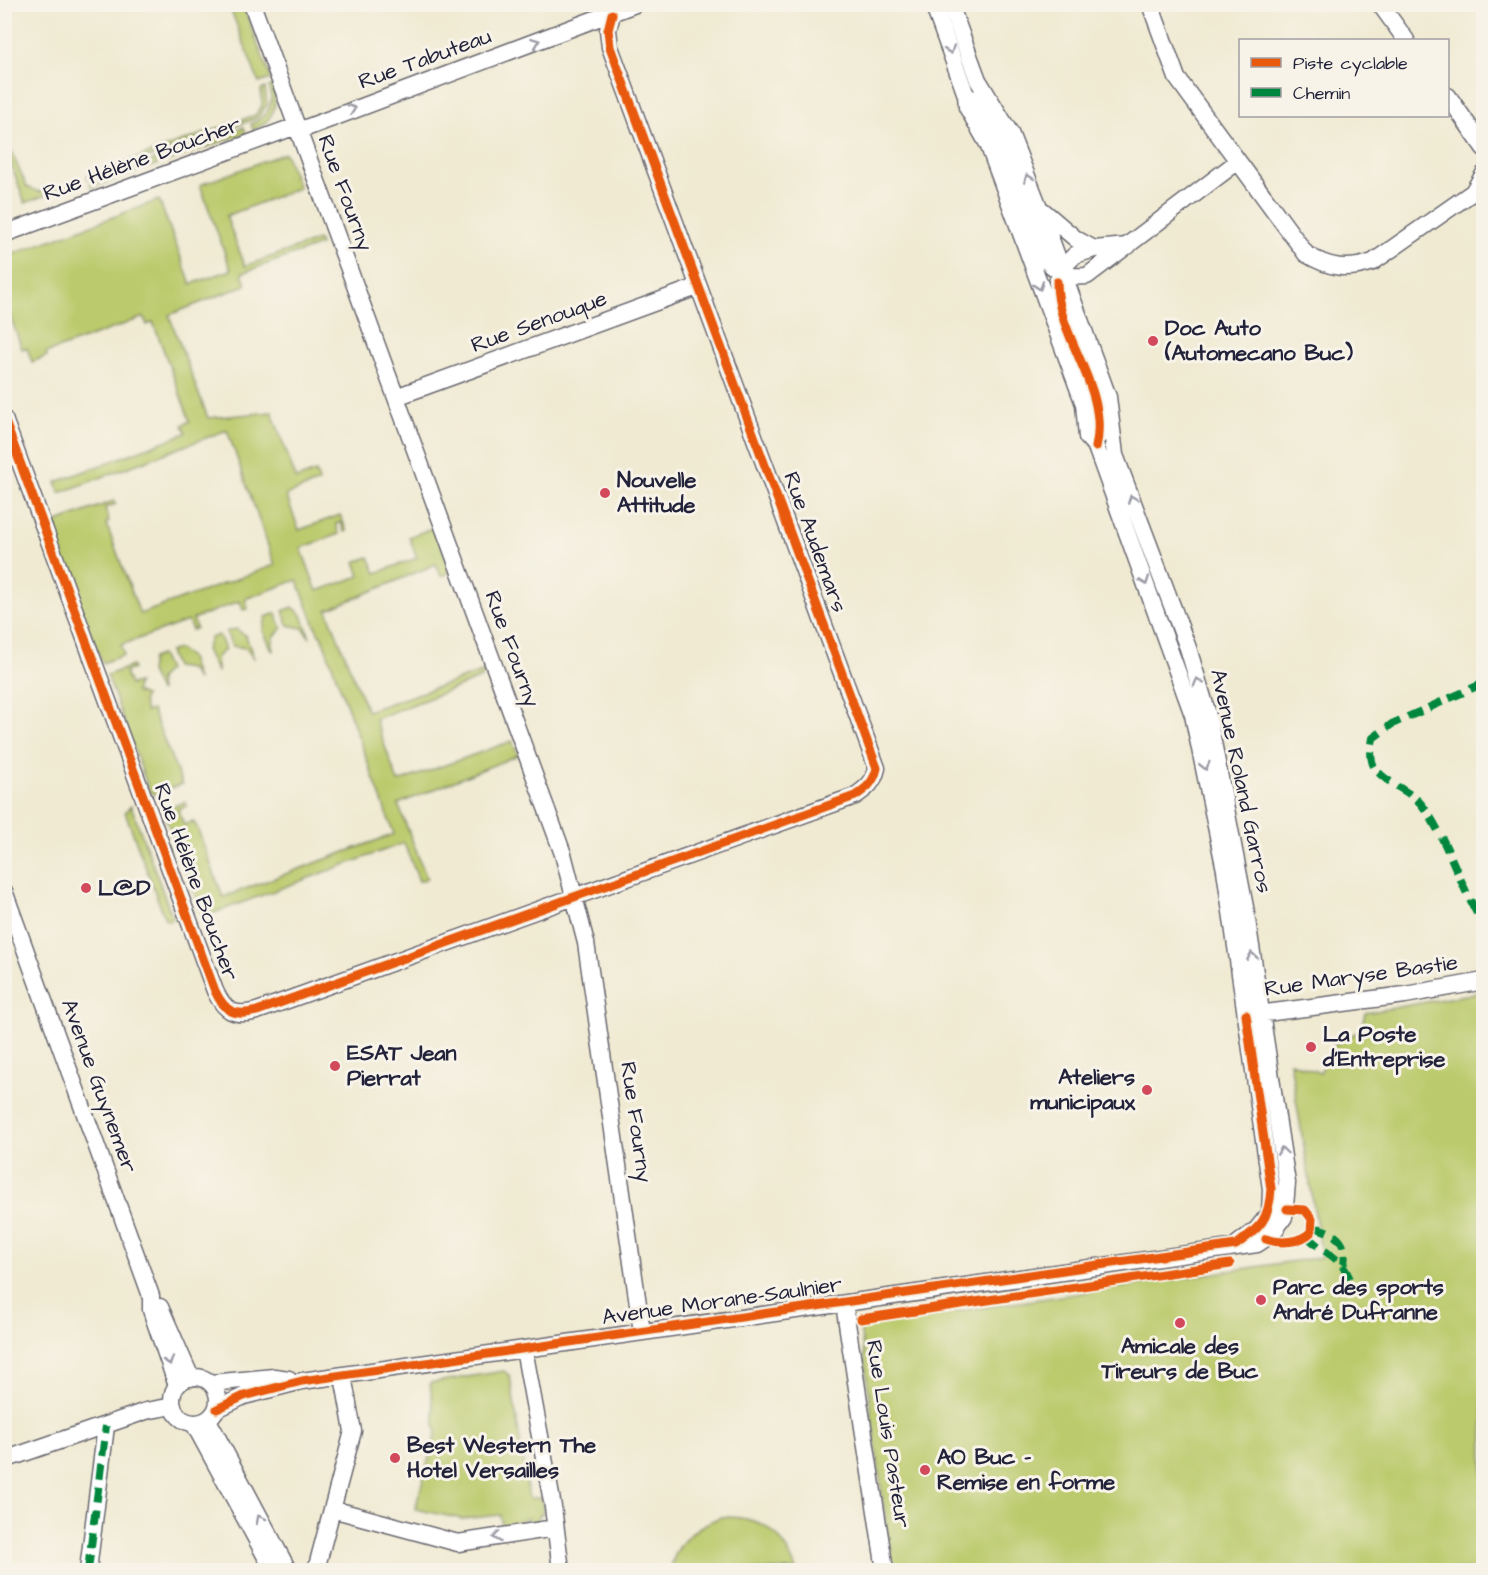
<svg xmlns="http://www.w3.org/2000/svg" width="1488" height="1575" font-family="'Architects Daughter',sans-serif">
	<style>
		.green { fill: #bbca6c; stroke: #6e7654; stroke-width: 1.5 }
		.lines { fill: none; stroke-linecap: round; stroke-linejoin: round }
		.street-casing { stroke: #6a6870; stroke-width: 19 }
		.street { stroke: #fff; stroke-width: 16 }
		.quiet { stroke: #00873e; stroke-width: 8; stroke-dasharray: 15 8; stroke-linecap: butt }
		.cycleway-casing { stroke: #f7f3e8; stroke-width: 13 }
		.cycleway { stroke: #e8590c; stroke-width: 9 }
		.oneway { stroke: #9c9ca7 }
		.poi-dot { fill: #d1495b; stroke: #f7f3e8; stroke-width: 2 }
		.labels { text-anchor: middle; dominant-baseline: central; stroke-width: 6; stroke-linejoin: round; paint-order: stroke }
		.street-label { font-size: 22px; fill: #22223b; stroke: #f7f3e8 }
		.poi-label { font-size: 22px; font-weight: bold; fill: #22223b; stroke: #f7f3e8; text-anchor: start }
	</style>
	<rect width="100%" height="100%" fill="#f7f3e8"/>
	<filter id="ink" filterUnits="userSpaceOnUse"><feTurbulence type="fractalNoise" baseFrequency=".0167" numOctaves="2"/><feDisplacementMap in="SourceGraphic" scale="12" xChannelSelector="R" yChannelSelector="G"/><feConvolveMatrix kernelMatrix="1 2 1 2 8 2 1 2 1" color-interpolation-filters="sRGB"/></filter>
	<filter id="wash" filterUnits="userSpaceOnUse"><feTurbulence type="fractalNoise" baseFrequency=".008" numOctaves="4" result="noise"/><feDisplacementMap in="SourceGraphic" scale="24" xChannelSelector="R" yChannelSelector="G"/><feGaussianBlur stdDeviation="1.35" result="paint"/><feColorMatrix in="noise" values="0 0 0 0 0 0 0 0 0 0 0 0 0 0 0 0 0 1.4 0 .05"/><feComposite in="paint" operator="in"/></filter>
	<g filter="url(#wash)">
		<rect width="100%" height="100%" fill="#f0ead2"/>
		<!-- green -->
		<path class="green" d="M229,5H243L271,79L259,83Z
			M273,85C279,105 273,122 253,130L251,124C268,117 274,104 269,87Z
			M265,88L267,105L257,118L88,180L87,176L255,115L262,106L261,90Z
			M244,127L246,133L91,188L90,184Z
			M4,135L27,187L40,192L72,182L74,185L25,203L5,147Z
			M285,153L299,188L226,216L245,266L318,240L320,245L242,273L246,285L169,315L208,418L272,412L296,479L316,472L319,482L286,495L299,530L340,515L347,531L344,532L341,522L336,524L339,534L301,548L317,591L360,576L355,562L369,557L376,573L417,558L409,537L435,527L452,572L441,576L436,564L327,610L367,711L485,671L486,674L479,679L375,719L398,782L512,741L518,755L398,804L427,879L419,881L404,843L203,917L163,810L185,802L187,806L178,810L184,825L193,821L197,827L223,897L394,834L321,635H319L297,580L245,599L248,609L243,610L240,601L193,619L196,628L192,630L188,621L121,645L124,655L102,663L49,525L114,501L116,504L105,508L109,521L106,523L140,614L275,565L227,430L60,493L56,482L186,433L183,425L190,421L153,322L147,325L144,317L46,353L47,356L32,362L27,348L22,349L5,302V257L159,200L191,284L231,270L200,185Z
			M293,607L302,615L310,638L303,628L288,625L283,611Z
			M276,613L282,628L273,638V652L263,631L266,617Z
			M236,629L246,636L254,659L246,648L232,646L226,632Z
			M219,635L225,649L216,658L217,672L206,650L210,638Z
			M178,649L190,657L197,680L190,669L175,667L169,652Z
			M161,655L168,670L159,679L160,693L150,672L152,658Z
			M132,666L133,669L125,672L130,685L138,683L135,692L145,696L143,701L146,712L152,710L182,784L155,794L150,793L107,675Z
			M131,806L173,919L169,921L165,919L125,812Z
			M1483,992V1570H892L860,1326L1322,1257L1290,1062L1320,1073L1333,1046L1361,1030L1365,1013Z
			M504,1371L510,1376L529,1498H541L543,1512L533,1523L527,1518L502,1528L500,1515L462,1519L415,1509L436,1433L430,1383Z
			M721,1517C763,1516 782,1531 796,1570H670C677,1541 694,1527 721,1517Z"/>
	</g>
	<g filter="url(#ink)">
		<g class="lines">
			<!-- street casing -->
			<g class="street-casing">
				<path id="street" d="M252,4L563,854L586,943L642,1332
					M933,4L966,95L967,107L988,144L1084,404L1087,437L1096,447L1193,715L1225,870L1271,1189L1270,1213
					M1150,4L1177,78L1306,254C1329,268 1347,271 1373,262L1473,192L1484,174
					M1380,4L1406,40
					M1448,96L1484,148
					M972,98L999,137L1042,255C1055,272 1066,278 1087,276L1237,162
					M298,131L635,4
					M1042,210L1076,239L1094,249
					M4,234L296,126
					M396,397L697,287
					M4,419L215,991C225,1012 235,1017 257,1011L855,796C867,788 874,782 877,768L610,47L608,30L612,14
					M1098,437L1095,399L1061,309L1057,282L1065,265L1075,255L1094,249L1128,246
					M4,891L151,1296V1310L177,1386
					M1250,1015L1405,995L1484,981
					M1236,1245L1257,1229L1270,1213L1281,1210
					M844,1304L885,1570
					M160,1307L191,1378
					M524,1349L553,1507L561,1570
					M172 1400a23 23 0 1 1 46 0a23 23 0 1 1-46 0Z
					M211,1383L274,1377L289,1379
					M217,1409L244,1396L302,1381L1257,1244L1272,1234L1284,1217L1287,1183L1245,907L1207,711L1188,648L1115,455L1108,397L1042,215L1010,133L978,80L950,4
					M208,1420L288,1570
					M194,1424L273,1570
					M4,1460L146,1411L173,1406
					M332,1509L458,1543L555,1528
					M88,1570L106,1426
					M318,1570L317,1566L353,1431L343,1376"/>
			</g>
			<!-- street -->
			<use href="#street" class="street"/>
			<!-- quiet -->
			<path class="quiet" d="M1484,683L1392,724L1373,738C1372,744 1370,754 1372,761C1376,780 1409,789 1422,805C1448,839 1460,888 1484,925
				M1313,1227C1334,1232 1348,1240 1344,1264
				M1307,1236C1324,1254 1340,1255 1350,1279
				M88,1570L106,1426"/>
			<!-- cycleway casing -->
			<g class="cycleway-casing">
				<path id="cycleway" d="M1057,282C1057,339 1110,388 1096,447
					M4,419L215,991C225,1012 235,1017 257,1011L855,796C867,788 874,782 877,768L610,47L608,30L612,14
					M1266,1239C1280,1244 1300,1243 1311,1232L1312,1219L1305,1210L1287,1209
					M861,1319L1230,1264
					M217,1409L244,1396L302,1381L1236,1245C1260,1227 1269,1221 1271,1189L1246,1015"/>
			</g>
			<!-- cycleway -->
			<use href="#cycleway" class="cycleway"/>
		</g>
		<!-- one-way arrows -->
		<defs><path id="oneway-chevron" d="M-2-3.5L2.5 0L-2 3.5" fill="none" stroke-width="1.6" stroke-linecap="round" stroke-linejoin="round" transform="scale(1.5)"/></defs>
		<g class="oneway">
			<use href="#oneway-chevron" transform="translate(536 42) rotate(-20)"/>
			<use href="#oneway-chevron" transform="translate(950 50) rotate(70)"/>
			<use href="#oneway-chevron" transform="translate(352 109) rotate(-20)"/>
			<use href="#oneway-chevron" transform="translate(1028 178) rotate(-111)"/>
			<use href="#oneway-chevron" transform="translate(1039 286) rotate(71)"/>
			<use href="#oneway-chevron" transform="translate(1132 499) rotate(-111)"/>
			<use href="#oneway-chevron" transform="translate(1145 581) rotate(70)"/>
			<use href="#oneway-chevron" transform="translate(1198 682) rotate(-106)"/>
			<use href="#oneway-chevron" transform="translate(1205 766) rotate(77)"/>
			<use href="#oneway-chevron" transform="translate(1252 956) rotate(-99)"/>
			<use href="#oneway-chevron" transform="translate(1282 1151) rotate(-98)"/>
			<use href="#oneway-chevron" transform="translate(169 1361) rotate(71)"/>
			<use href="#oneway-chevron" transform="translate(260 1519) rotate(-118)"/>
			<use href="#oneway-chevron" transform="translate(497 1537) rotate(172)"/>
		</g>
	</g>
	<!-- markers -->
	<g class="poi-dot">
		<circle cx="1153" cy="341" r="6"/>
		<circle cx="605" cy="493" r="6"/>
		<circle cx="86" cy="888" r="6"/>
		<circle cx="1311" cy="1047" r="6"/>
		<circle cx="335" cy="1066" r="6"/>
		<circle cx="1147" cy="1090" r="6"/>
		<circle cx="1261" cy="1300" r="6"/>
		<circle cx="1180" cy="1323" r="6"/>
		<circle cx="395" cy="1458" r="6"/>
		<circle cx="925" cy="1470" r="6"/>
	</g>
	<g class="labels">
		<!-- street labels -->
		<g class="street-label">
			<text transform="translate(425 59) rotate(-20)">Rue Tabuteau</text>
			<text transform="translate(142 159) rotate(-20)">Rue Hélène Boucher</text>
			<text transform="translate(345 193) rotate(70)">Rue Fourny</text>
			<text transform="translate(539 322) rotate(-20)">Rue Senouque</text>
			<text transform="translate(815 542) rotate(70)">Rue Audemars</text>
			<text transform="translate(512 649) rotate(70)">Rue Fourny</text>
			<text transform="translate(1241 781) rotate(78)">Avenue Roland Garros</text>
			<text transform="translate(196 882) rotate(70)">Rue Hélène Boucher</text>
			<text transform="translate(1361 976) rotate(-8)">Rue Maryse Bastie</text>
			<text transform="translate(99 1086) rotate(70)">Avenue Guynemer</text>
			<text transform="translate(636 1122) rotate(82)">Rue Fourny</text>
			<text transform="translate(722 1301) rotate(-8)">Avenue Morane-Saulnier</text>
			<text transform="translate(888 1434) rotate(81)">Rue Louis Pasteur</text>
		</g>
		<!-- poi labels -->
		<g class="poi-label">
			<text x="1165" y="328">Doc Auto<tspan x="1165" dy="25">(Automecano Buc)</tspan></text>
			<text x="617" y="480">Nouvelle<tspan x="617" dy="25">Attitude</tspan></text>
			<text x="98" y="888">L@D</text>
			<text x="1323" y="1034">La Poste<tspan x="1323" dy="25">d'Entreprise</tspan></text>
			<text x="347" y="1053">ESAT Jean<tspan x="347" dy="25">Pierrat</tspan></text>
			<text x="1135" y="1077" text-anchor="end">Ateliers<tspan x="1135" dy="25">municipaux</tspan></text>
			<text x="1273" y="1287">Parc des sports<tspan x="1273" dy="25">André Dufranne</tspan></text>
			<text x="1180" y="1346" text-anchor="middle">Amicale des<tspan x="1180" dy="25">Tireurs de Buc</tspan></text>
			<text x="407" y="1445">Best Western The<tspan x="407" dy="25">Hotel Versailles</tspan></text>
			<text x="937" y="1457">AO Buc -<tspan x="937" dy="25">Remise en forme</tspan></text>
		</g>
	</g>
	<!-- margin -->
	<rect width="1488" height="1575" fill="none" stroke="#f7f3e8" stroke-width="24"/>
	<!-- legend -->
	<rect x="1239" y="39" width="210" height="78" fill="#f7f3e8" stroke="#a29fa3" stroke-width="1.5"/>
	<rect x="1251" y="58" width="30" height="9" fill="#e8590c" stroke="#a29fa3" stroke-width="1.5"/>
	<text x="1293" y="69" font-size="18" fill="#22223b">Piste cyclable</text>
	<rect x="1251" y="88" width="30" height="9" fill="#00873e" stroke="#a29fa3" stroke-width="1.5"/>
	<text x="1293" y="99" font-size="18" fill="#22223b">Chemin</text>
</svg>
